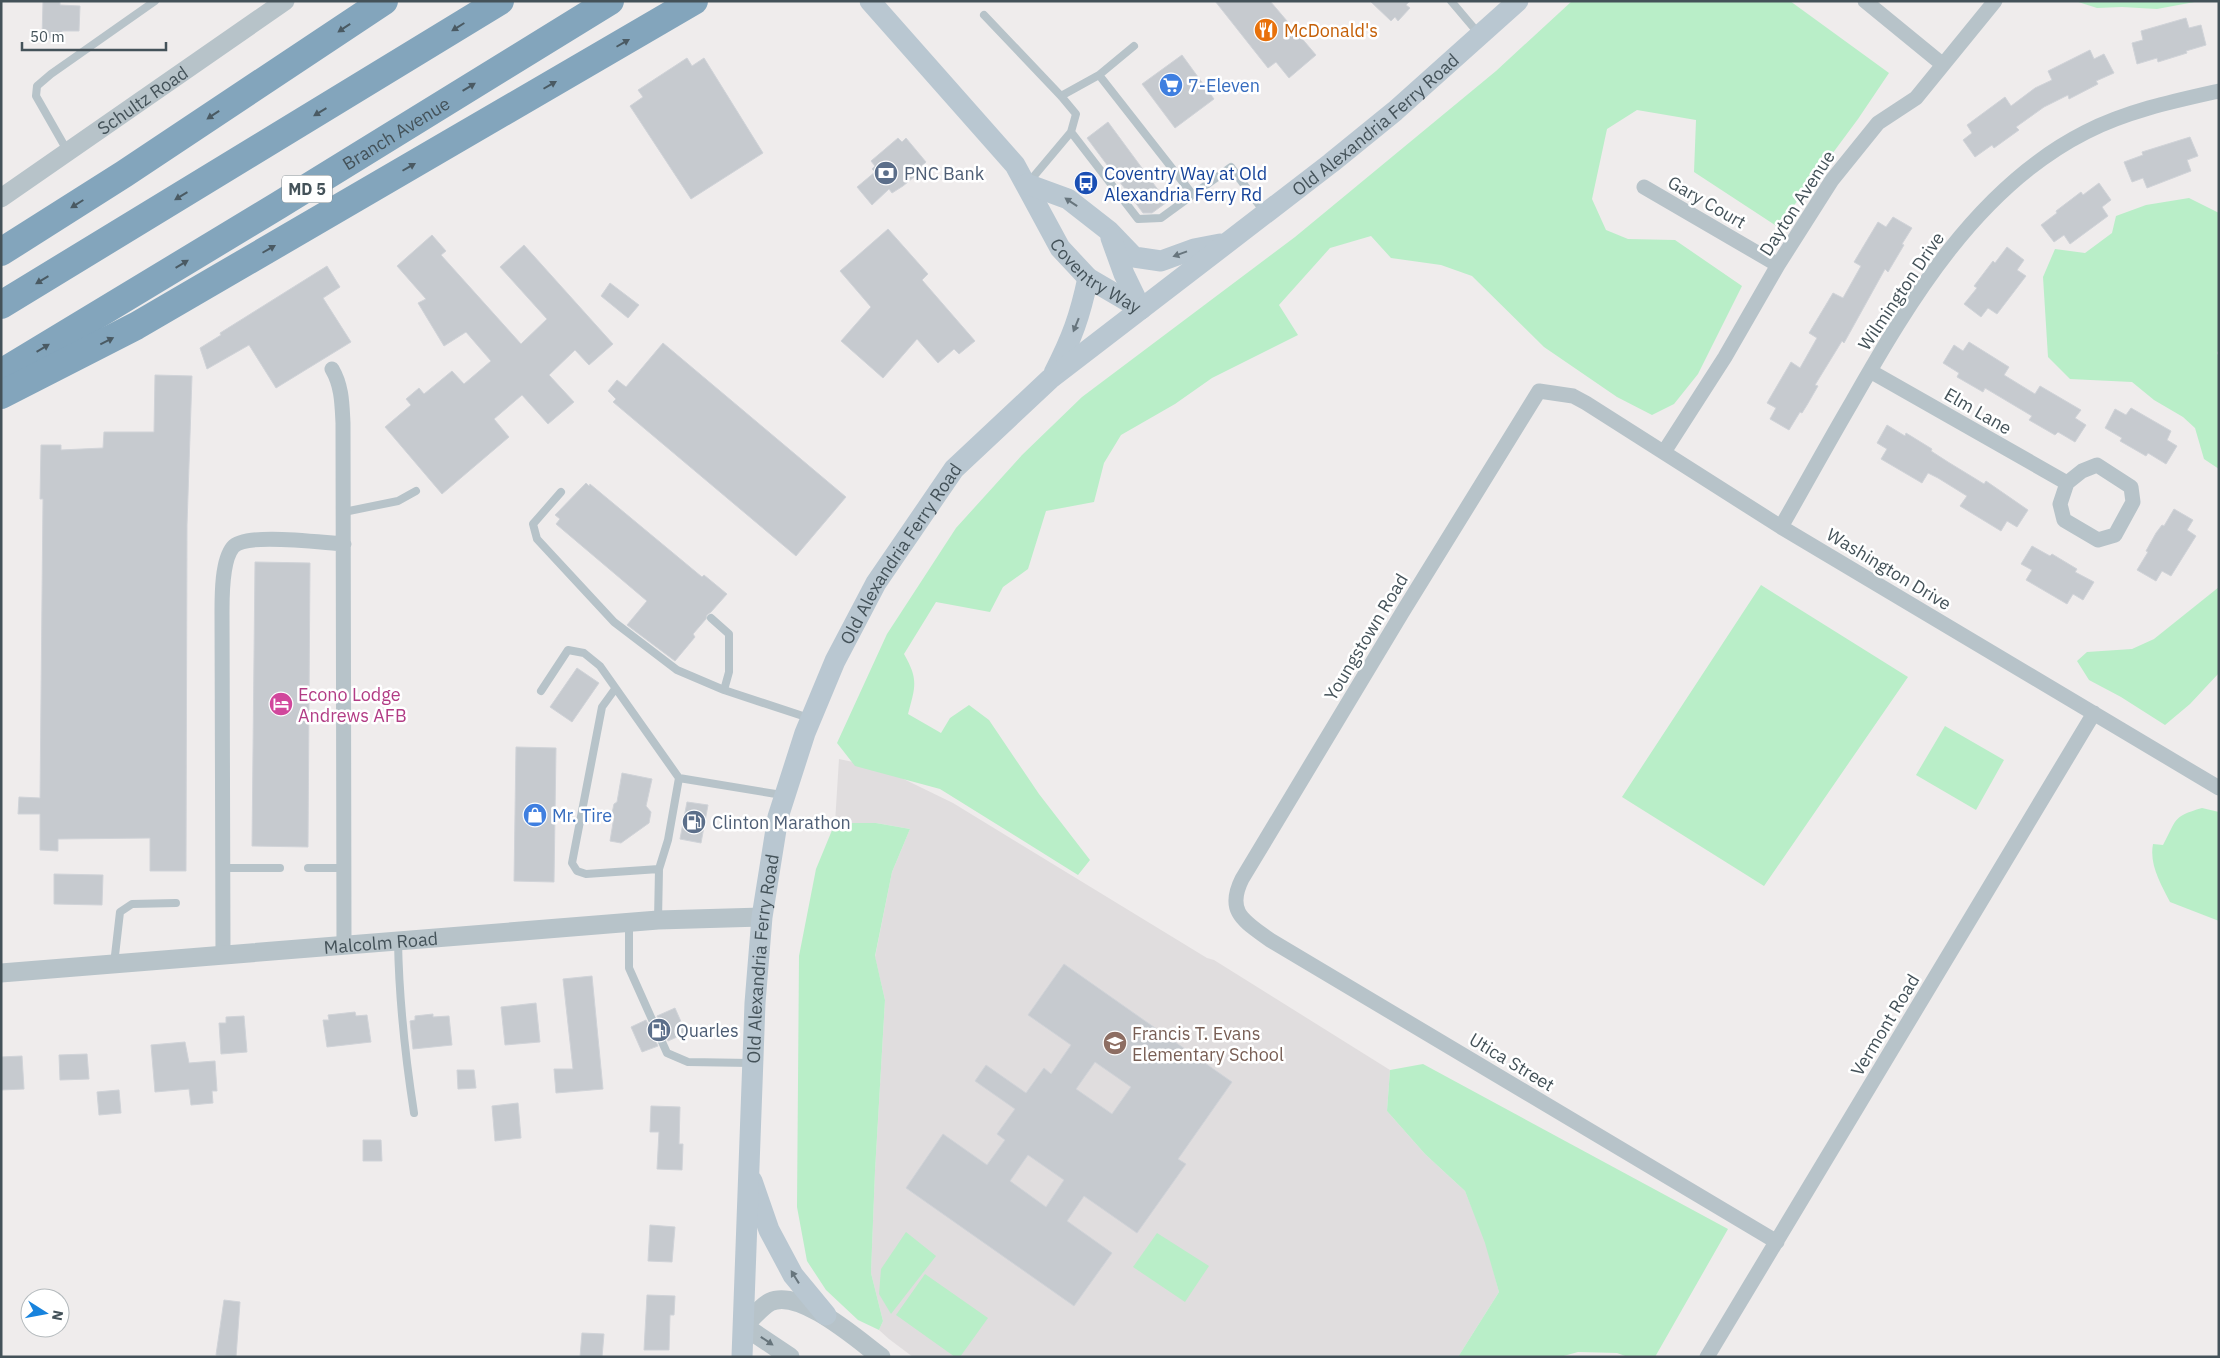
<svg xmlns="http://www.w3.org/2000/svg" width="2220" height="1358" font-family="'IBM Plex Sans',sans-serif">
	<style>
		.education { fill: #e0ddde }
		.green { fill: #b9eec8 }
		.building { fill: #c6cacf; stroke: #d0d3d8; fill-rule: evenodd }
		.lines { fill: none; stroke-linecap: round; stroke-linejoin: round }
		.service { stroke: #b7c3c9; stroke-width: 8 }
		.minor { stroke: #b7c3c9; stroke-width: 15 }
		.tertiary { stroke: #b7c3c9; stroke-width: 19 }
		.secondary { stroke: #b9c7d1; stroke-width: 21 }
		.motorway { stroke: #83a5bc; stroke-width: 28 }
		.oneway { fill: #4a5a63 }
		.oneway2 { fill: #67757d }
		.oneway3 { fill: #66747b }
		.labels { text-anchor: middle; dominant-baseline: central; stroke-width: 5; stroke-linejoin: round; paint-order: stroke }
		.shield { fill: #fff; stroke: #7c868b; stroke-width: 1 }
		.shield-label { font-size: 16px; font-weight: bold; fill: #445259 }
		.food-label { font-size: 18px; fill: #c56008; stroke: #fff; text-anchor: start }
		.shop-label { font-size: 18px; fill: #366cbe; stroke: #fff; text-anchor: start }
		.street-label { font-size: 18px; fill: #445259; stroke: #fff }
		.service-label { font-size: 18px; fill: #4e5e75; stroke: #fff; text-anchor: start }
		.transit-label { font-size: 18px; fill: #164399; stroke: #fff; text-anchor: start }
		.hotel-label { font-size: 18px; fill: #b23c85; stroke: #fff; text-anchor: start }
		.education-label { font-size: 18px; fill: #785e54; stroke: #fff; text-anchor: start }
	</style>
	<rect width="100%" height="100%" fill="#efecec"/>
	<!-- education -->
	<path class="education" d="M839,759L881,768L953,803L1207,958L1214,960L1390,1070L1387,1111L1425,1154L1465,1191L1486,1243L1499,1292L1458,1357H913L889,1339L879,1330L883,1321L871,1273L875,1171L885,1000L875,957L892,872L910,829L876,823H835Z"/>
	<!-- green -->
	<path class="green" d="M1572,1H1790L1889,73L1858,119L1778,227L1694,172L1696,120L1637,110L1607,129L1592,199L1606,230L1628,239L1675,240L1742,286L1698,374L1674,404L1652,415L1617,397L1544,347L1472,276L1441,265L1391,258L1371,236L1330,248L1279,305L1298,335L1212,378L1175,404L1121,435L1104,463L1094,502L1046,511L1028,569L1003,587L990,612L936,602L904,654C919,680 915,687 908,714L941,733L950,718L969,705L989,720L1039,794L1090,860L1078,875L940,789L855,766L837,743L887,634L956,528L1022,455L1082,397L1295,237L1496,71Z
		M2075,1H2200L2157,9L2122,7L2097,8Z
		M2189,198L2219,213V349L2217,353L2219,357V469L2204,459L2195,428L2183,417L2154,400L2132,382L2070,379L2048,357L2043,277L2055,249L2085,253L2112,233L2116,216L2146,205Z
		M1761,585L1908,677L1764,886L1622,797Z
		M2219,587V673L2190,704L2165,725L2121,697L2089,680L2077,661L2087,652L2132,649L2154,639Z
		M1945,726L2004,760L1976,810L1916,775Z
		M2202,808L2219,812V921L2170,902C2161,884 2149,865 2153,844L2163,845C2177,820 2171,817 2202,808Z
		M835,823H876L910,829L892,872L875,956L885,1000L875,1171L871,1273L883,1321L879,1330L858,1320L826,1290L807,1261L797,1207L799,956L816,869Z
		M1423,1064L1728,1229L1655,1357H1628L1617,1353L1578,1352L1560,1357H1458L1499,1292L1485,1243L1465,1191L1425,1154L1387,1111L1390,1070Z
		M906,1232L936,1256L891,1314L879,1294L881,1269Z
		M1157,1233L1209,1266L1185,1302L1133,1267Z
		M925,1274L988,1318L960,1357H955L896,1315Z"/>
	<!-- building -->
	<path class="building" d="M43,1H60V5L80,6L79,31H62V38H42Z
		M1215,1H1270L1316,55L1289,78L1276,62L1268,68Z
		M1370,1H1410L1406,5L1410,8L1398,21L1395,17L1391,21Z
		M2186,18L2189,28L2201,25L2206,45L2186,51L2187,53L2158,62L2157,58L2137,64L2132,43L2143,40L2141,31Z
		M2090,50L2094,59L2104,54L2114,73L2096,81L2098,84L2069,99L2068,95L2044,107L2016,127L2019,130L1994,148L1992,145L1975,157L1963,140L1972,133L1967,125L2005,97L2011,106L2035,88L2052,80L2048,71Z
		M1182,55L1214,99L1175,128L1142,84Z
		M687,58L692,66L704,58L763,153L691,199L630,106L643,97L638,90Z
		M1108,122L1167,202L1152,213H1143L1087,138Z
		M2190,137L2198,156L2187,160L2191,171L2147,188L2143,178L2132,182L2124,162L2143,155L2142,152Z
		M898,138L902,142L906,138L926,162L918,169L920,172L903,186L892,193L889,189L872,205L857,187L875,172L872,169L875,166L871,161Z
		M2099,183L2111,200L2102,207L2108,216L2070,244L2064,235L2054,242L2041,225L2057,213L2056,211L2081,192L2083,195Z
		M1893,217L1912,228L1902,244L1904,245L1888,272L1885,269L1844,343L1842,341L1815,385L1818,386L1807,405L1802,413L1800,412L1789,430L1770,419L1776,408L1767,403L1791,362L1800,368L1817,338L1809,333L1833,293L1843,298L1861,266L1854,262L1878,222L1886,227Z
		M888,229L928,274L922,280L975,341L959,354L954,349L938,363L917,339L883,378L841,341L871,307L840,271Z
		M432,235L446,251L441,255L521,344L547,319L500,267L524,245L613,344L589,365L575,350L549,375L574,402L548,424L522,395L494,419L509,437L442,494L385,427L411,405L406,399L419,388L424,394L452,371L464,384L491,361L466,332L444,346L418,303L426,299L397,266Z
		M2007,247L2024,260L2017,270L2026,276L1997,314L1988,308L1981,317L1964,304L1977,288L1974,286L1993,261L1995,263Z
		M327,266L340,287L323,298L351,342L276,388L249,345L207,369L200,348L221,335L220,333Z
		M610,283L639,305L628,318L601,296Z
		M1969,342L2009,367L2004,375L2035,394L2040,386L2081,410L2075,418L2086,425L2075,442L2058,432L2055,435L2029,420L2032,416L1985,388L1983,392L1957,377L1959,373L1943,363L1954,345L1963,351Z
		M663,343L846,497L796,556L613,402L616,399L608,391L617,380L626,387Z
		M155,375L192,376L187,525L186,871H150V838L58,839V851L40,850V814H18L19,797L40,798L43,499H40L41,445H61V450L103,448L104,432H154Z
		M2131,408L2171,431L2167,440L2177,446L2166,464L2148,453L2146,456L2120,441L2122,438L2105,428L2115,409L2126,415Z
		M1887,425L1905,436L1906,433L1932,449L1931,451L1948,462L1984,484L1986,481L2028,510L2017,527L2007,521L2001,531L1960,506L1967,496L1938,478L1928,473L1922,483L1881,459L1887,449L1877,443Z
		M586,483L589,486L590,484L702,577L704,575L727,594L711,612L707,615L706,619L693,634L695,637L675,661L627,625L647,601L556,524L560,519L555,515Z
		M2174,509L2193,520L2187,530L2196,536L2171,576L2162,571L2156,581L2137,570L2148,552L2146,551L2156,533L2162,525L2164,526Z
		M2032,546L2050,556L2052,554L2077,569L2075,572L2094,582L2083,600L2073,594L2067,604L2026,580L2032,570L2021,564Z
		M255,562L310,563L308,847L252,846Z
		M577,668L599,683L572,722L550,707Z
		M516,747L556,748L554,882L514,881Z
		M622,773L652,779L646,806L651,812L649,823L621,843L610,841L614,817L612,813L614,804L617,802Z
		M687,802L708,805L701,843L680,839Z
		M54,874L103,875L102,905L54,904Z
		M1064,964L1232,1082L1178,1159L1186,1164L1137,1233L1084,1196L1067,1221L1112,1253L1074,1306L906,1188L943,1134L987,1165L1005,1140L997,1134L1015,1109L975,1081L986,1065L1026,1093L1044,1068L1051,1074L1071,1045L1028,1015ZM1095,1062L1131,1087L1112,1114L1076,1089ZM1028,1155L1064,1180L1046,1207L1010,1181Z
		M592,976L603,1089L556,1093L554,1069H573L563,979Z
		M536,1003L540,1042L505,1045L501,1007Z
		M675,1008L686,1033L668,1041L657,1016Z
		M355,1012L356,1016L367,1015L371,1042L327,1047L323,1020H329L328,1015Z
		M433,1014V1017L449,1016L452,1045L413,1049L410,1021L415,1020V1016Z
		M244,1016L247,1052L221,1054L219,1023H226V1017Z
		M646,1020L658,1046L642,1052L631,1027Z
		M185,1042L189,1063L215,1061L217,1091H212L213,1103L191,1105L189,1089L155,1092L151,1045Z
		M87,1054L89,1079L60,1080L59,1055Z
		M22,1056L24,1089L1,1090V1057Z
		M457,1070H474L476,1088L458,1089Z
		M119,1090L121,1113L99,1115L97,1092Z
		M518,1103L521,1138L495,1141L492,1106Z
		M651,1106L680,1107L679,1144H683L682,1170L657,1169L659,1132H650Z
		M363,1140H381L382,1161H363Z
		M650,1225L675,1227L672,1262L648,1261Z
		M647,1295L675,1296L674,1315H670L669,1350H644Z
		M224,1300L240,1302L236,1357L216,1355Z
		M582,1333L604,1334L602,1357H580Z"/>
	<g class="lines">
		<!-- service -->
		<path class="service" d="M1451,1L1479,34
			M984,15L1061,96L1076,114L1071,132L1138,219L1161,218L1231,167L1265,213
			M1099,75L1134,46
			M1061,96L1099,75L1193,195
			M68,152L36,96L37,86L51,74L155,1
			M1029,182L1071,132
			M561,492L533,524L537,539L614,622L677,670L724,690L809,718
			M344,512L398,501L416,491
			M711,618L729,634V672L724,690
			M615,689L602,707L572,863L577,871L586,874L659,869L658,920
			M541,691L568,650L584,653L600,666L679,778
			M223,868H280
			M308,868H344
			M659,869L668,840L679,778L782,795
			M629,924V968L667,1053L688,1062L751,1063
			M398,941C399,999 405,1055 414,1113
			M114,964L120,912L132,904L176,903"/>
		<!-- minor -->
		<path class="minor" d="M1865,1L1942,64
			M1644,187L1778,265
			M332,369C342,386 342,404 343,423L344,945
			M1870,371L2067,483L2082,471L2097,465L2131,487L2133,502L2115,535L2098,540L2064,520L2060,504L2067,483
			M1664,452L1725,357L1778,265L1832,180L1878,123L1916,98L1995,1
			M1781,527C1805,485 1828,443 1852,402C1910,300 1977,187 2086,132C2127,111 2174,101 2219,91
			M223,954L222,611C222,594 222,560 233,547C246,532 323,543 344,544
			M1777,1242L1270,940C1246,922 1225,913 1242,879L1402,613L1539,391L1573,396L1586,403L1781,527L2219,788
			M1707,1357L2094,713"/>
		<!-- tertiary -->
		<g class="tertiary">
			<path id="s1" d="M1,198L285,1"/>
			<path id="s2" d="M1,973L658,920L762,917"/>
			<path d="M790,1357L744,1326C751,1319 761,1307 770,1302C800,1288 858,1340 881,1357"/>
		</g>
		<!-- secondary -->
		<g class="secondary">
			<path id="s3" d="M870,1L1015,165L1060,248L1088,278L1141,309"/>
			<path d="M1027,184L1068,199L1109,231L1134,257L1161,261L1194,249L1220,244"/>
			<path d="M1111,238L1124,274L1141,309"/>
			<path d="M1054,373C1072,338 1080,316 1088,278"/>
			<path d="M752,1181L769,1230L793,1275L826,1315"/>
			<path id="s4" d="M742,1357L755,1003L762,917L778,817L805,733L835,661L876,583L954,469L1050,379L1331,163L1395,111L1518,1"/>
		</g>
		<!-- motorway -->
		<g class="motorway">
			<path d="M1,252L124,174L384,1"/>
			<path d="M1,305L500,1"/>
			<path id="s5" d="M1,373L279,205L610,1"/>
			<path d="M1,395L136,326L694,1"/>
		</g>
	</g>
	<!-- one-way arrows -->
	<defs><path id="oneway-solid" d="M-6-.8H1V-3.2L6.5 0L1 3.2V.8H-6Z" transform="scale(1.25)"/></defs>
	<g class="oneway">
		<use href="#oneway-solid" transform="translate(458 27) rotate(148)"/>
		<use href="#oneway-solid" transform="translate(344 28) rotate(146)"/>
		<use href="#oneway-solid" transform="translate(623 43) rotate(-30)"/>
		<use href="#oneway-solid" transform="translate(550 85) rotate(-30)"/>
		<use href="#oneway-solid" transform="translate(469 87) rotate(-31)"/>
		<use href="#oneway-solid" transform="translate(320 112) rotate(149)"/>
		<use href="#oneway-solid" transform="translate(213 115) rotate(146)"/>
		<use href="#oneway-solid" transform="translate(409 167) rotate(-30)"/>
		<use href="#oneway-solid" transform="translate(181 196) rotate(149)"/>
		<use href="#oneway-solid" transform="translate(77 204) rotate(148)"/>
		<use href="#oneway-solid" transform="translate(269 249) rotate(-30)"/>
		<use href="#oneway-solid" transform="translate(182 264) rotate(-31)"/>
		<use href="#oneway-solid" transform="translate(42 280) rotate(149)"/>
		<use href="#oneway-solid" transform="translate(107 341) rotate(-27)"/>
		<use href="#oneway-solid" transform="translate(43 348) rotate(-31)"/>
	</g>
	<g class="oneway2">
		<use href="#oneway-solid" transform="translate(1071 202) rotate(-146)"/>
		<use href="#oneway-solid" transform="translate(1180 254) rotate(160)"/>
		<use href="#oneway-solid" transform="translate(1076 325) rotate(112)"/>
		<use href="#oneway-solid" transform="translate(795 1277) rotate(-122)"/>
	</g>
	<use class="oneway3" href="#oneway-solid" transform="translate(767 1341) rotate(34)"/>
	<!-- icons -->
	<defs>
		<g id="restaurant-disc" transform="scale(1.25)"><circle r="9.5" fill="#e8710a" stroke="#fff"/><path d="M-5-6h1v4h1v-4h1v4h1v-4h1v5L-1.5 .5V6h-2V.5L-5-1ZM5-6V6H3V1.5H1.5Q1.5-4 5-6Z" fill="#fff"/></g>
		<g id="supermarket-disc" transform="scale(1.25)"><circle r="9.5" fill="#3f7fe0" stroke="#fff"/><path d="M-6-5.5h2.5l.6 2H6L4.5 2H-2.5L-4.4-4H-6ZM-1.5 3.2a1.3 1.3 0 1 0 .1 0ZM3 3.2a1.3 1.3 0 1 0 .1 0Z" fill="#fff"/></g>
		<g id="bank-disc" transform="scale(1.25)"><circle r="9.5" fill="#5c6f8a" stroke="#fff"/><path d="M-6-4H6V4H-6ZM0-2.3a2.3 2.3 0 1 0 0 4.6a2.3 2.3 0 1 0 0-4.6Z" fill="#fff"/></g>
		<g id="bus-disc" transform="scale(1.25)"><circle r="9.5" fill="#1a4fb4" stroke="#fff"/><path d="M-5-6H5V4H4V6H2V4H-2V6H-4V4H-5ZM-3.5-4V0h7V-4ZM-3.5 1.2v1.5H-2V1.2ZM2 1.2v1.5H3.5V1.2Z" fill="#fff"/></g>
		<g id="hotel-disc" transform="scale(1.25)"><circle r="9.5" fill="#d1479c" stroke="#fff"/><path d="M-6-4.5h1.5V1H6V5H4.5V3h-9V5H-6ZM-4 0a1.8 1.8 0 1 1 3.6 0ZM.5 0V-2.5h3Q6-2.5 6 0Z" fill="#fff"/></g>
		<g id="shop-disc" transform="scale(1.25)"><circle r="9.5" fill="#3f7fe0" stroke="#fff"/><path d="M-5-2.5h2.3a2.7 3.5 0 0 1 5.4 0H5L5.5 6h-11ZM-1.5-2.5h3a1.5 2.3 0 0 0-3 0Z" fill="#fff"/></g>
		<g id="fuel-disc" transform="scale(1.25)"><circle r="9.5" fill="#5c6f8a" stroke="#fff"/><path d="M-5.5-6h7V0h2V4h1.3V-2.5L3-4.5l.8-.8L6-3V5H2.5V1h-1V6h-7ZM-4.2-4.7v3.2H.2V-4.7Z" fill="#fff"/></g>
		<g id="school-disc" transform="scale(1.25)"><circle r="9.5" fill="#8d6e63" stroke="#fff"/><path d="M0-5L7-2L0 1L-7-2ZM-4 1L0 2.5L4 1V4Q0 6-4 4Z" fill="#fff"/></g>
	</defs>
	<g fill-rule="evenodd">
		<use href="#restaurant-disc" x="1266" y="30"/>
		<use href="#supermarket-disc" x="1171" y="85"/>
		<use href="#bank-disc" x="886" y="173"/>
		<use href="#bus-disc" x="1086" y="183"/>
		<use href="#hotel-disc" x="281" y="704"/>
		<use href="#shop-disc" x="535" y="815"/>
		<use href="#fuel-disc" x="694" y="822"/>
		<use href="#fuel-disc" x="659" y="1030"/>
		<use href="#school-disc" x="1115" y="1043"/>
	</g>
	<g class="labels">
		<!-- shield labels -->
		<rect class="shield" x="282" y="175.5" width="50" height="27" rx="4"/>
		<g class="shield-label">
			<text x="307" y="189">MD 5</text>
		</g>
		<!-- food labels -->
		<g class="food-label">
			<text x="1284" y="30">McDonald's</text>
		</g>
		<!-- shop labels -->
		<g class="shop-label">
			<text x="1188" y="85">7-Eleven</text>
			<text x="552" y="815">Mr. Tire</text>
		</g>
		<!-- street labels -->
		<g class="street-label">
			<text stroke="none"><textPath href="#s1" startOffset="172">Schultz Road</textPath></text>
			<text stroke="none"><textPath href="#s4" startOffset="1479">Old Alexandria Ferry Road</textPath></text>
			<text stroke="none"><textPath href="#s5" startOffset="462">Branch Avenue</textPath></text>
			<text transform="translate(1707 202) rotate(30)">Gary Court</text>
			<text transform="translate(1797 203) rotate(-57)">Dayton Avenue</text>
			<text stroke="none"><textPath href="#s3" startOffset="359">Coventry Way</textPath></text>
			<text transform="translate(1901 291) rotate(-56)">Wilmington Drive</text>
			<text transform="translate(1978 411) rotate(30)">Elm Lane</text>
			<text stroke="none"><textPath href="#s4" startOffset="834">Old Alexandria Ferry Road</textPath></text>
			<text transform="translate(1889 569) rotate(31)">Washington Drive</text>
			<text transform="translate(1366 637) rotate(-59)">Youngstown Road</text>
			<text stroke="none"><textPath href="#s2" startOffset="381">Malcolm Road</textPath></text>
			<text stroke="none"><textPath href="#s4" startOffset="399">Old Alexandria Ferry Road</textPath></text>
			<text transform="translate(1885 1025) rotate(-59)">Vermont Road</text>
			<text transform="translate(1512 1062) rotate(31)">Utica Street</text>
		</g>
		<!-- service labels -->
		<g class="service-label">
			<text x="904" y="173">PNC Bank</text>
			<text x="712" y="822">Clinton Marathon</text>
			<text x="676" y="1030">Quarles</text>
		</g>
		<!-- transit labels -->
		<g class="transit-label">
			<text x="1104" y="173">Coventry Way at Old<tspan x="1104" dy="21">Alexandria Ferry Rd</tspan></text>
		</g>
		<!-- hotel labels -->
		<g class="hotel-label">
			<text x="298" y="694">Econo Lodge<tspan x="298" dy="21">Andrews AFB</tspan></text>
		</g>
		<!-- education labels -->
		<g class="education-label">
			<text x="1132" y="1033">Francis T. Evans<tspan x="1132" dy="21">Elementary School</tspan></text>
		</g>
	</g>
	<!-- border -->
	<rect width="2220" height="1358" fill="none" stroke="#445259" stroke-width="5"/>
	<!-- north arrow -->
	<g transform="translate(45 1313) rotate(101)"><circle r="24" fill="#ffffff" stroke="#b4babd"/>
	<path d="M0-4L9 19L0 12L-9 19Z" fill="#1883dd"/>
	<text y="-8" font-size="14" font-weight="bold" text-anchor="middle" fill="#445259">N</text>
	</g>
	<!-- scale -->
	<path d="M22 42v8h144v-8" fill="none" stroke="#445259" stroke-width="2.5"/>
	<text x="30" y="42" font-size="15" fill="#445259" stroke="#ffffff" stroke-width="4" paint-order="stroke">50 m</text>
</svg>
